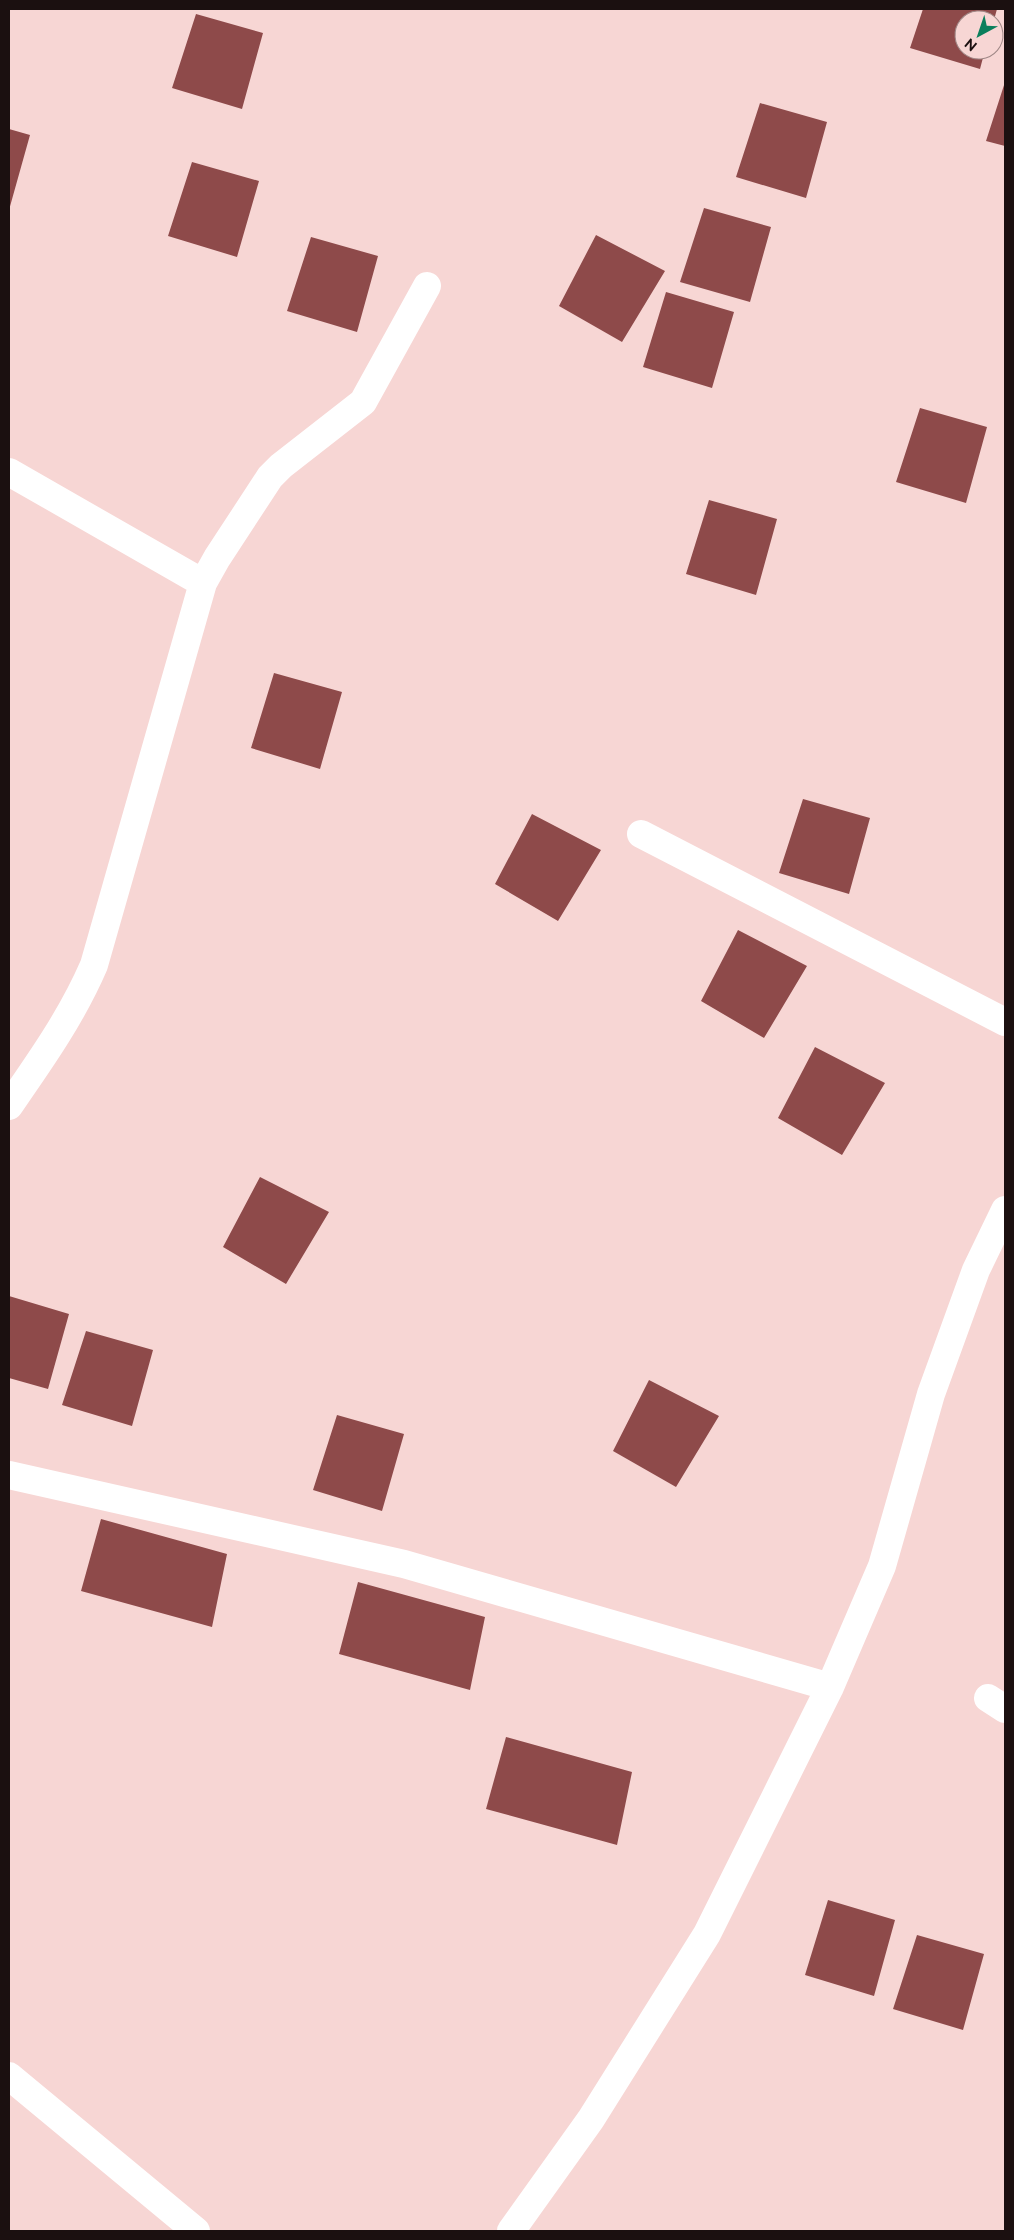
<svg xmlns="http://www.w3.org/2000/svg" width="1014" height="2240" font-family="Raleway,sans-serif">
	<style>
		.building { fill: #8e4a4a }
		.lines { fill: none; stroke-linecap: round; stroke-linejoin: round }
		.minor { stroke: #fff; stroke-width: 28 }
		.major { stroke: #fff; stroke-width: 28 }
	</style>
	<rect width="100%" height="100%" fill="#f7d6d4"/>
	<!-- building -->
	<path class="building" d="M923,9H997L994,20H964V50H985L980,69L910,48Z
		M196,14L263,33L242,109L172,88Z
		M1005,82V146L986,141Z
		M760,103L827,122L806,198L736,177Z
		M9,129L30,135L9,210Z
		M192,162L259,181L237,257L168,236Z
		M704,208L771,227L750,302L680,282Z
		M596,235L665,271L622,342L559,306Z
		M311,237L378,256L357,332L287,311Z
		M666,292L734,312L712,388L643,367Z
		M920,408L987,427L966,503L896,482Z
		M709,500L777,519L756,595L686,574Z
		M274,673L342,692L320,769L251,748Z
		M803,799L870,818L849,894L779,873Z
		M532,814L601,850L558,921L495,884Z
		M738,930L807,966L764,1038L701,1001Z
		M815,1047L885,1083L842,1155L778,1118Z
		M260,1177L329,1212L286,1284L223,1247Z
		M9,1296L69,1314L48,1389L9,1378Z
		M86,1331L153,1350L132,1426L62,1405Z
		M649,1380L719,1416L676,1487L613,1451Z
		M337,1415L404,1434L382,1511L313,1490Z
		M101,1519L227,1554L212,1627L81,1591Z
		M358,1582L485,1617L470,1690L339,1654Z
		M506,1737L632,1772L617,1845L486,1809Z
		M828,1900L895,1920L874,1996L805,1975Z
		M917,1935L984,1954L963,2030L893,2009Z"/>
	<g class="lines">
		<!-- minor -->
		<path class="minor" d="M9,472L203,583
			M641,834L1005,1022
			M9,1106C41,1060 72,1016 94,965L203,583L217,558L270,477L281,466L363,402L427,286
			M9,1475L404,1564L830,1687
			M988,1698L1005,1709
			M511,2231L591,2119L707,1934L830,1687L882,1566L931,1394L976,1270L1005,1210"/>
		<!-- major -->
		<path class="major" d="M9,2076L196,2231"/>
	</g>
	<!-- border -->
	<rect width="1014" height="2240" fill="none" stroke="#1b1010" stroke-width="20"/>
	<!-- north arrow -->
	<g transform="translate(979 35) rotate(220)"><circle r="24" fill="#f7d6d4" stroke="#9f8786"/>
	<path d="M0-4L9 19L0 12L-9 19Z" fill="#0b7f5c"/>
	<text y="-8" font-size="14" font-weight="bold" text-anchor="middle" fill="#1b1010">N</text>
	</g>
</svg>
